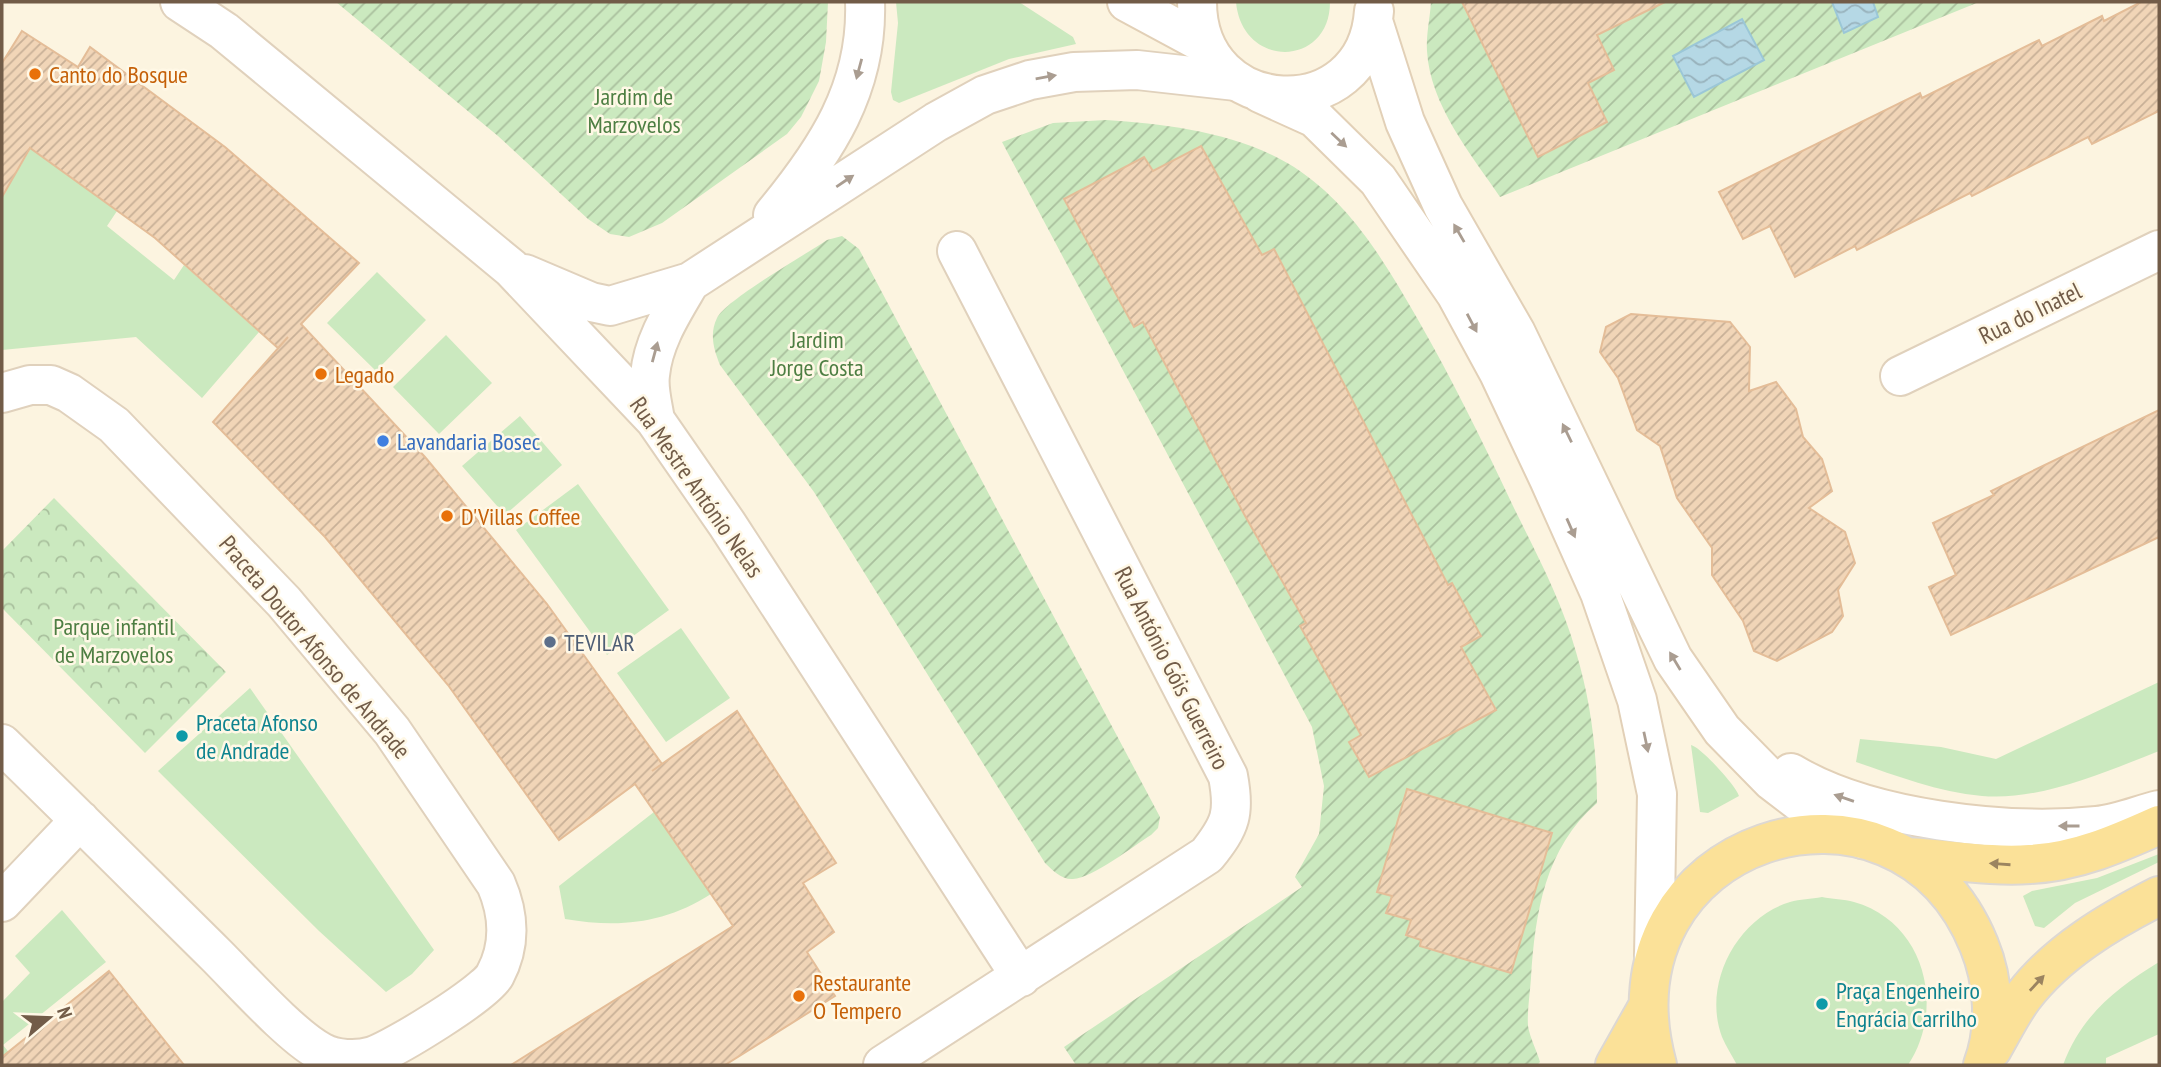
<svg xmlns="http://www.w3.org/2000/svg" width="2161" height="1067" font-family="'PT Sans Narrow',sans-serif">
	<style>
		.grass { fill: #cbe9bf }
		.forest { fill: url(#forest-crowns) }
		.garden { fill: url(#garden-furrows) }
		.water { fill: url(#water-waves); stroke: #9bc7d7; stroke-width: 2 }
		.building { fill: url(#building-hatch); stroke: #e4bd98; stroke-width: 2 }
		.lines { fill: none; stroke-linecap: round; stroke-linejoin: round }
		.street-casing { stroke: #e0d1bc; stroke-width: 42 }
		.secondary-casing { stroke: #e2d0b7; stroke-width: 42 }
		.primary-casing { stroke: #ddd8d3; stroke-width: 42 }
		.street { stroke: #fff; stroke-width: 38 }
		.secondary { stroke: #fff; stroke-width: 38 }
		.primary { stroke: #fbe198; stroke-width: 38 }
		.oneway { fill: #aa9d91 }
		.oneway2 { fill: #9b8460 }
		.food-dot { fill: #e8710a; stroke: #fff8e6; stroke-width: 2.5 }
		.shop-dot { fill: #3f7fe0; stroke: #fff8e6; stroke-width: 2.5 }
		.service-dot { fill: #5c6f8a; stroke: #fff8e6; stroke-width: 2.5 }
		.culture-dot { fill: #0f9aa8; stroke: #fff8e6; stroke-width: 2.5 }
		.labels { text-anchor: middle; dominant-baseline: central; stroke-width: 5; stroke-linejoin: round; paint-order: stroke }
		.food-label { font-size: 24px; fill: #c56008; stroke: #fff8e6; text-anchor: start }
		.park-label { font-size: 24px; fill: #4d7e42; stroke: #fff8e6 }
		.street-label { font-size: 24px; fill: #725c48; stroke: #fff8e6 }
		.shop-label { font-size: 24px; fill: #366cbe; stroke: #fff8e6; text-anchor: start }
		.service-label { font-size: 24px; fill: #4e5e75; stroke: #fff8e6; text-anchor: start }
		.culture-label { font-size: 24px; fill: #0d838f; stroke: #fff8e6; text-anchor: start }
	</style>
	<defs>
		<pattern id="forest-crowns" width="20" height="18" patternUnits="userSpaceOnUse" patternTransform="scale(1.75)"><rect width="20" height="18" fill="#cbe9bf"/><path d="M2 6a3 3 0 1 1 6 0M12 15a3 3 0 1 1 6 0" fill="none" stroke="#a9c09d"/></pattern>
		<pattern id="garden-furrows" width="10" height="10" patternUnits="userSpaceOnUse" patternTransform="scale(1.75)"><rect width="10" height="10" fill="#cbe9bf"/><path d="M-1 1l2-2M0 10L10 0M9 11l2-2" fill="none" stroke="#a9c09d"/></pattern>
		<pattern id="water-waves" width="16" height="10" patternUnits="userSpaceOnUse" patternTransform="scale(1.75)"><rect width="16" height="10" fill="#b5d8e5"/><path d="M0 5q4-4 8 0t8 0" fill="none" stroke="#98b2bc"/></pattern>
		<pattern id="building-hatch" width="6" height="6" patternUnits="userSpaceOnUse" patternTransform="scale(1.75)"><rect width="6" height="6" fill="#f1d5b7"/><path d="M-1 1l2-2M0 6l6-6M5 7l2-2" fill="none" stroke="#c8b097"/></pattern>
	</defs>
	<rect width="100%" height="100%" fill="#fcf4e0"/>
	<!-- grass -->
	<path class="grass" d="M896,2H1019L1073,37L1076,44L1009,59L899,103L893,100L891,92L898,23Z
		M1236,2H1330C1330,68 1242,69 1236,2Z
		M31,148L117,211L107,226L174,280L184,265L259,332L202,398L136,337L2,350V197Z
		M377,272L426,320L376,371L327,323Z
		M446,335L492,383L439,434L393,387Z
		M520,416L562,465L505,515L462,466Z
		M578,484L669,610L607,655L516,530Z
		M681,628L730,698L666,742L617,673Z
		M2159,682V751C2105,772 2041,801 1982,796C1938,792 1897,776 1856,762L1860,739L1941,747L1996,759Z
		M250,688L434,950L412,974L386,992L319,931L158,771Z
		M1691,745C1701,747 1737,787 1739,796L1708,813L1700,812Z
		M654,812L711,894C664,924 619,928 565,919L559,886Z
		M2159,854V862L2075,903L2044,928L2035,926L2023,896L2032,891L2097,878Z
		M1822,897C1832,899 1844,899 1854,902C1925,922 1946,1008 1908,1065H1737C1732,1056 1726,1046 1722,1037C1702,984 1737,918 1790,902C1800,899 1811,899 1822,897Z
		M62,910L106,962L3,1045L19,1065H2V1002L30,973L15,956Z
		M2159,962V1034L2106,1058V1065H2063C2081,1016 2116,988 2159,962Z"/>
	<!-- forest -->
	<path class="forest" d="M54,498L226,672L145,753L2,608V551Z"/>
	<!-- garden -->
	<path class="garden" d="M336,2H828L826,42L819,81L801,117L787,134L662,223L629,237L610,234L588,219L498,136Z
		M1431,2H1979L1500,197C1471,154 1430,105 1427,51C1426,35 1430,18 1431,2Z
		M1106,120C1168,124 1240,133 1294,167C1351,204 1384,261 1417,318C1452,379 1483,442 1513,506C1536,553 1562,601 1576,652C1591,702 1597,751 1597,803C1545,848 1535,913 1531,978C1530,993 1527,1011 1528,1026C1530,1038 1537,1051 1540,1062L1537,1065H1076L1064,1047L1302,887L1295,877L1319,834L1324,786L1312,727L1002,142L1053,123Z
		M842,236L859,249L1160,817L1158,828L1151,835C1133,846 1093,878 1073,879C1062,880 1052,870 1045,863L814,492L720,365C714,350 709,334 717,318C727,299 805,255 827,240Z"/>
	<!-- water -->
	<path class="water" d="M1832,2H1873L1878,17L1844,33Z
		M1742,19L1764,60L1694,97L1673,56Z"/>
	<!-- building -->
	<path class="building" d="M1462,2H1665L1597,35L1614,70L1588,83L1607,122L1538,157Z
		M2141,2H2159V111L2092,144L2088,137L1972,196L1970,193L1857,250L1855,246L1795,277L1770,226L1743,239L1719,192L1920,93L1922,98L2039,40L2042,46L2102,16L2104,21Z
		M22,31L78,67L90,47L225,147L359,263L301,324L425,457L547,604L662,764L652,771L737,711L836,863L803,883L834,932L807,952L835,996L725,1065H511L733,926L635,784L559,840L448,685L325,537L213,422L288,337L278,348L155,238L30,148L2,197V63Z
		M1201,146L1262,255L1274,249L1448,585L1452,583L1481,636L1461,647L1496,710L1369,777L1349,742L1361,735L1300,626L1306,623L1244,514L1143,322L1134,327L1064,199L1144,157L1153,171Z
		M1631,314L1730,322L1750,347L1749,391L1776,382L1796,409L1803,437L1822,459L1832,491L1809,508L1845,532L1855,563L1838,590L1843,616L1832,632L1777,661L1754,651L1743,621L1712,575V548L1677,498L1660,446L1637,430L1618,378L1600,352L1606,327Z
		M2159,410V537L1951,635L1929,587L1956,575L1933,523L1994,495L1991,491Z
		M1407,789L1552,833L1511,973L1420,946L1421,940L1406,935L1411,920L1386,913L1392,896L1377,892Z
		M109,971L184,1065H2V1057Z"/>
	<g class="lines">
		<!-- street casing -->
		<g class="street-casing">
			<path id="street" d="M180,2L224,31L511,268L655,420L727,524L1021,977
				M773,215C826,151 868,88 865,2
				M525,274L591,302L610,306L690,282L936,122L985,95L1030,80L1074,72L1137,70L1236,81
				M1900,376L2159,250
				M2,393L30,385H51L69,393L114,425L284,602L392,731L496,884C509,914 511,945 495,975C486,993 394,1049 373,1056C357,1061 335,1060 321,1052C291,1036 243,982 216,955C145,885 74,814 2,744
				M655,420C653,406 648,389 650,375C653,341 673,311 690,282
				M2,902L80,820
				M883,1065L1207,855C1231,825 1235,813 1228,776L957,251"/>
		</g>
		<!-- secondary casing -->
		<g class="secondary-casing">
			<path id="secondary" d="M1127,2L1203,43
				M1197,2C1197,121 1366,129 1374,11
				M1373,21L1405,122L1443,206L1516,333L1673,659L1722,730L1772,781L1818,816L1863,839
				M1260,93L1315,118L1378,180L1456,294L1499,373L1549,479L1600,593L1637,700L1657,794L1654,956
				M1791,773C1869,820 2007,835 2097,826C2118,824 2139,815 2159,810"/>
		</g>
		<!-- primary casing -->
		<g class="primary-casing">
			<path id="primary" d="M1906,857C1947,859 1991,867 2030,864C2076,862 2119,843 2159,825
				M1992,1049C2002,1032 2011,1013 2023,997C2057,952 2110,921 2159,896
				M1615,1065L1646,1010
				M1657,1065C1595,837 1897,743 1979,945C1994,981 1997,1028 1983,1065"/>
		</g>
		<!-- street -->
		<use href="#street" class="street"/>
		<!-- secondary -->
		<use href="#secondary" class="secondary"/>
		<!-- primary -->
		<use href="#primary" class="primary"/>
	</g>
	<!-- one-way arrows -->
	<defs><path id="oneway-solid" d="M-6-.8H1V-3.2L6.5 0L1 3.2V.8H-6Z" transform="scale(1.75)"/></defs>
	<g class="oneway">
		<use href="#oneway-solid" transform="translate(859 69) rotate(105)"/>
		<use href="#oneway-solid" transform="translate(1046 77) rotate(-10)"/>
		<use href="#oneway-solid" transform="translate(1339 140) rotate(43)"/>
		<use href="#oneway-solid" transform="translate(845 181) rotate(-34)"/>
		<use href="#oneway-solid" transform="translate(1459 233) rotate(-120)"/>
		<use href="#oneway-solid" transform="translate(1472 323) rotate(62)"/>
		<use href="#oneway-solid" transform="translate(655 352) rotate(-75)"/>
		<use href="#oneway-solid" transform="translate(1567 433) rotate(-116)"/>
		<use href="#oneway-solid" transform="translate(1571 528) rotate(66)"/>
		<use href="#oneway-solid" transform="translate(1675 661) rotate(-121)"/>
		<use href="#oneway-solid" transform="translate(1646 742) rotate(78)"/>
		<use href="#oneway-solid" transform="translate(1844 798) rotate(-161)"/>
		<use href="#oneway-solid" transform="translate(2069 826) rotate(180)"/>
	</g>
	<g class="oneway2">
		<use href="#oneway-solid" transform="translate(2000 864) rotate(-176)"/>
		<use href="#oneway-solid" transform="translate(2037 983) rotate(-47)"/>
	</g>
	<!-- markers -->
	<g class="food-dot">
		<circle cx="35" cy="74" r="7"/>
		<circle cx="321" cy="374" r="7"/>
		<circle cx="447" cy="516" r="7"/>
		<circle cx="799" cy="996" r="7"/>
	</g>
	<circle class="shop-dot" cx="383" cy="441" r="7"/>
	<circle class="service-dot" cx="550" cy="642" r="7"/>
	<g class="culture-dot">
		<circle cx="182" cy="736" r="7"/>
		<circle cx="1822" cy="1004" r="7"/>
	</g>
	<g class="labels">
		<!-- food labels -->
		<g class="food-label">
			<text x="49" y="74">Canto do Bosque</text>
			<text x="335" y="374">Legado</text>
			<text x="461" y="516">D'Villas Coffee</text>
			<text x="813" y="982">Restaurante<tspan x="813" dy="28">O Tempero</tspan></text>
		</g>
		<!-- park labels -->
		<g class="park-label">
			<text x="634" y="96">Jardim de<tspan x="634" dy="28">Marzovelos</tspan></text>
			<text x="817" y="339">Jardim<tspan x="817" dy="28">Jorge Costa</tspan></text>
			<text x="114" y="626">Parque infantil<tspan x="114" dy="28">de Marzovelos</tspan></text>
		</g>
		<!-- street labels -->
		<g class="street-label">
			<text transform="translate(2030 313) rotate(-26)">Rua do Inatel</text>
			<text transform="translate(697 487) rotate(55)">Rua Mestre António Nelas</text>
			<text transform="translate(315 647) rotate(50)">Praceta Doutor Afonso de Andrade</text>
			<text transform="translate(1172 668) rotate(63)">Rua António Góis Guerreiro</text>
		</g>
		<!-- shop labels -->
		<g class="shop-label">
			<text x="397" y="441">Lavandaria Bosec</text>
		</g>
		<!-- service labels -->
		<g class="service-label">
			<text x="564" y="642">TEVILAR</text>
		</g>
		<!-- culture labels -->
		<g class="culture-label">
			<text x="196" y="722">Praceta Afonso<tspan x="196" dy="28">de Andrade</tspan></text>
			<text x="1836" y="990">Praça Engenheiro<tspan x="1836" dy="28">Engrácia Carrilho</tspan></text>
		</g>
	</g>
	<!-- border -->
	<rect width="2161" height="1067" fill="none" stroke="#725c48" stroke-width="7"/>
	<!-- north arrow -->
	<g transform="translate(49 1018) rotate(71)" stroke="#fff8e6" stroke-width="5" paint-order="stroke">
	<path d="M0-5L12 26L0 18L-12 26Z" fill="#725c48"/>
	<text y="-10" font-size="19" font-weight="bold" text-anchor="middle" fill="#725c48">N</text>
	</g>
</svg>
